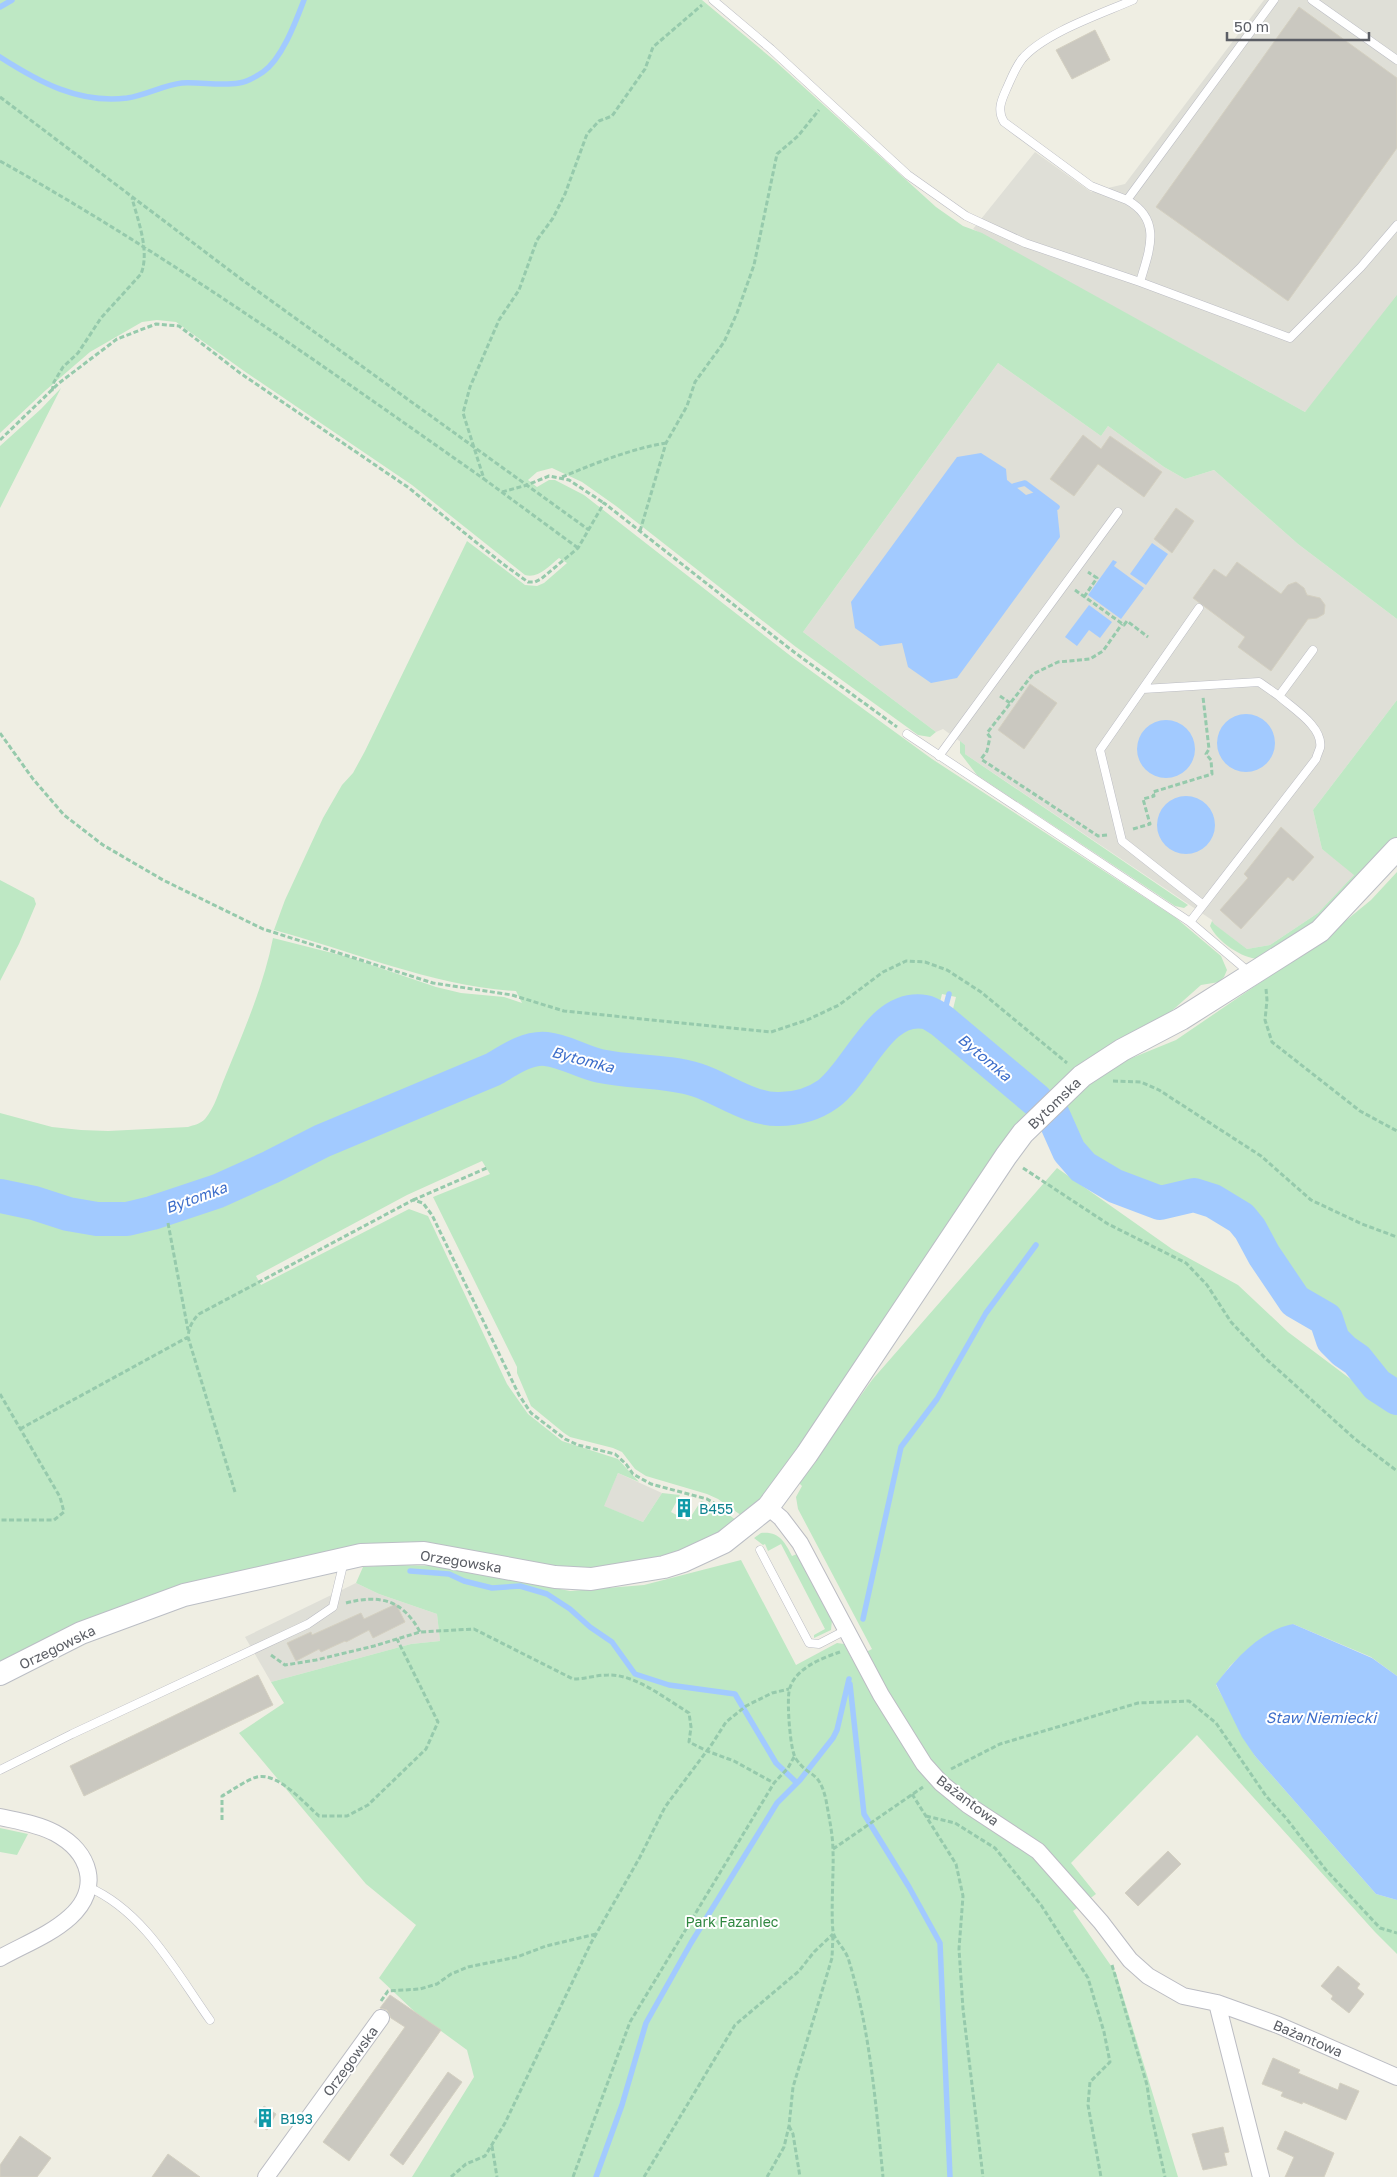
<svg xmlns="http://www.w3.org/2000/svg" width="1397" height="2177" font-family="'Golos Text',sans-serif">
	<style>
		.industrial { fill: #dfdfd7 }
		.green { fill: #bee8c4 }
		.water { fill: #a2caff }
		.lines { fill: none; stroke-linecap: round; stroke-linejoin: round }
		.stream { stroke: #a2caff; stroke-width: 5.5 }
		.river { stroke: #a2caff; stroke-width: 34 }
		.building { fill: #cac8c0; stroke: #d4d0c1 }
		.lane-casing { stroke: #bbbcc3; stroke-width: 9 }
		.street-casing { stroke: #bbbcc3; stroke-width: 18 }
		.secondary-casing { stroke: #bbbec5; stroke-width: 24 }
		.path { stroke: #96caac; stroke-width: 3; stroke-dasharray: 5 2.5; stroke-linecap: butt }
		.lane { stroke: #fff; stroke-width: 8 }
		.street { stroke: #fff; stroke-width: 16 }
		.secondary { stroke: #fff; stroke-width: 22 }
		.labels { text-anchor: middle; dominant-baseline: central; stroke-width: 4; stroke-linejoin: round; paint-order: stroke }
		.street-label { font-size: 14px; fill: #5b5e65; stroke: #fff }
		.culture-label { font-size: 14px; fill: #0d838f; stroke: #fff; text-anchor: start }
		.park-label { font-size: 14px; fill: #2f8740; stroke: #fff }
		.water-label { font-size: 15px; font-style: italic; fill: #3d6eca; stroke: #fff }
	</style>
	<rect width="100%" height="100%" fill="#efeee3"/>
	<!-- industrial -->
	<path class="industrial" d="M1264,0H1397V303L1305,412L973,229L1035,152L1091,192L1125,184Z
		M998,363L1101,436L1108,426L1164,467L1185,479L1214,470L1298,544L1397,619V700L1313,810L1322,849L1355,874L1318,913L1270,945L1247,949L1213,924L1212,920L965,754V745L943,729L936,732L803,632Z
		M618,1473L662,1493L643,1522L603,1506Z
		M356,1583L379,1594L437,1614L440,1641L411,1644L271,1682L245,1637Z"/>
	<!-- green -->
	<path class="green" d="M0,0H702L775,61L936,207L963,226L982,233L1305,412L1397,295V619L1298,544L1214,470L1185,479L1164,467L1108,426L1101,436L998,363L803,632L936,732L930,737L918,735L796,647L616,506L582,482L552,468L537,472L528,480L537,487L549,480H555L584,495L792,657L932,759L1176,918L1221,956L1227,970L1224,977L1219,982L1201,985L1157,1024L1047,1100C1021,1081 997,1058 973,1035C965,1027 957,1024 952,1013L956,997L942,994L938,1010C931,1005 924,1004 916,1004C908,1005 898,1007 891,1011C880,1018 858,1045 850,1056C841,1068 835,1082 822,1091C810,1099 790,1106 775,1104C746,1101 721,1082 694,1074C675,1068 656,1071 637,1068C616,1065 591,1060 571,1052C554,1046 538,1030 518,1039C511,1042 506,1057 501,1063L429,1095L398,1105L320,1138L214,1190L153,1210L127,1216H102L72,1212L36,1201L0,1193V1113L52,1127L81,1130L108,1131L188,1127C194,1125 200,1124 205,1119C215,1107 219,1091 225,1077C243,1033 264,985 273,938L348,957L436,987L461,993L504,997L522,1003L516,991C436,987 352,951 274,930L285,900L323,818L342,785L353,773L365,751L467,541L525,585L537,586L544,583L567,563L559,558C549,566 538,579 525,575L412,485L244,371L176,322L157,320L142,322L90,352L46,390L0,433Z
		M61,388L0,508V446L41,409Z
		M1397,700V840L1335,909L1259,959C1241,958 1218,942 1210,926L1212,921L1214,924L1247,949L1270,945L1318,913L1354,875L1322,849L1313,810Z
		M960,741L965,745V754L1188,905L1184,908L1175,906L977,775L960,753Z
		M1397,872V1393L1382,1383L1370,1364L1347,1348L1338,1338L1337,1327L1327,1315L1302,1298L1294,1290L1270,1250L1258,1227L1250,1217L1228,1201L1212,1195L1184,1189L1158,1196L1122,1184L1101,1174L1084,1160L1074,1147L1065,1122L1058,1113L1087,1083L1122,1062L1176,1040L1321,941L1371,900Z
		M0,880L34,898L36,904L19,944L0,981Z
		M915,1021H923L938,1028L970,1058L1004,1081L1035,1107L774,1484L745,1518L718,1499L707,1494L646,1476L635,1469L622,1452L613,1448L570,1437L564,1433L531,1406L517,1373V1367L433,1197L490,1174L482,1161L407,1195L256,1276L261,1285L409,1209L428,1216L507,1384L528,1414L562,1441L618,1459L639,1482L618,1473L604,1506L643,1522L662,1493L680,1495L671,1512L688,1521L701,1501C717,1505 728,1514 741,1524L723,1539L587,1576L427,1549L183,1592L0,1670V1199C40,1207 81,1225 123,1222C139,1221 156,1214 172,1210C187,1205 205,1202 220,1196C255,1180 289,1161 324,1145C368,1124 413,1108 458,1090C486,1079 512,1062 542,1058C561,1056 581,1071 599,1075C612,1078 625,1082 639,1083C652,1084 666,1081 679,1084C694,1088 706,1097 719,1104C745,1116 780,1123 807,1115C852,1103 874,1031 915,1021Z
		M1057,1168L1172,1249L1238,1285L1288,1332L1397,1414V1676L1371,1657L1293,1624L1245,1652L1230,1666L1216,1685L1255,1756L1376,1894L1397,1900V1954L1375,1932L1197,1735L1071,1863L1096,1894L1073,1911L1116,1973L1178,2177H412L474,2077L467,2050L415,2012L379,1978L416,1925L366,1884L239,1733L284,1703L271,1682L411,1644L440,1641L437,1614L379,1594L356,1583L363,1567L392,1565L447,1566L570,1591L644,1585L741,1560L796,1665L837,1643L844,1644L852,1659L872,1649L798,1509L796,1497L802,1486L798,1482L872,1380Z
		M761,1533C779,1531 785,1542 792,1556L797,1554L832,1620L831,1630L814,1638V1635L825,1629L781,1544L768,1551L765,1544L763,1545L754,1538Z
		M0,1828L28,1834L17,1855L0,1852Z"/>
	<!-- water -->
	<path class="water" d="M981,453L1006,469L1007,480L1026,495L1035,492L1057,508L1060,537L957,678L931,683L908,667L902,643L880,646L855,628L851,602L957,457Z
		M1152,543L1168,554L1146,585L1130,574Z
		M1113,560L1117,562L1114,566L1144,588L1121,619L1088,595Z
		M1089,605L1112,622L1100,638L1089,630L1077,646L1065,637Z
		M1217 743a29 29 0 1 1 58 0a29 29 0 1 1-58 0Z
		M1137 749a29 29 0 1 1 58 0a29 29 0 1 1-58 0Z
		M1157 825a29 29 0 1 1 58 0a29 29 0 1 1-58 0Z
		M1293,1624L1372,1658L1397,1676V1900L1376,1894L1255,1756L1242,1737L1216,1684C1234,1660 1261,1630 1293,1624Z"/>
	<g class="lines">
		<!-- stream -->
		<path class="stream" d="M0,7L12,0
			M0,57C39,82 79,104 127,98C146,95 164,85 182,83C201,82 221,86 239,83C246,82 257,76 263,72C282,59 296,21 304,0
			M1014,486L1025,483L1057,507
			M942,1021L949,994
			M410,1571L449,1574L464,1581L492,1588L520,1586L547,1594L570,1609L590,1627L612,1642L635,1674L669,1685L735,1694L776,1763L797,1783
			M863,1619L901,1447L937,1399L986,1313L1036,1245
			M850,1684L864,1814L909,1887L940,1943L950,2177
			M596,2177L622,2105L646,2023L691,1943L777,1803L800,1780L833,1738L837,1730L849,1679"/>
		<!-- river -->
		<path class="river" d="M1053,1115L1069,1151L1083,1167L1115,1186L1160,1203L1194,1195L1213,1201L1241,1218L1250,1229L1264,1255L1295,1301L1326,1319L1333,1340L1344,1351L1357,1360L1377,1385L1397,1398
			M0,1196L34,1203L68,1214L97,1219H127L152,1213L218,1191L271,1167L322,1141L494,1069C509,1060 528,1047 546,1049C565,1051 582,1062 600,1066C633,1073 666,1070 697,1080C722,1088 751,1110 779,1109C796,1109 814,1104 828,1094C859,1071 880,1004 925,1012C931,1013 937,1018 942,1021L1036,1100"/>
	</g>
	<!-- building -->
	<path class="building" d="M1299,7L1397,78V148L1288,301L1156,207Z
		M1095,30L1110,60L1072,79L1056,50Z
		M1083,435L1101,449L1110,436L1162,472L1144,497L1098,464L1074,496L1050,479Z
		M1176,508L1194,521L1172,553L1154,539Z
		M1237,562L1281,594L1288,585L1296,582L1304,588L1307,595L1320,598L1325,605L1324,614L1317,618L1308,619L1271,671L1238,647L1245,637L1193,598L1214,569L1226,577Z
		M1030,684L1057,703L1024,749L998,730Z
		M1281,827L1314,857L1293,881L1288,877L1241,929L1220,910L1248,878L1244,874Z
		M396,1604L405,1622L373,1638L369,1630L346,1642L345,1641L321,1652L319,1649L296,1661L287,1643L311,1632L312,1635L361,1613L364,1619Z
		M258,1675L273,1705L84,1796L70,1766Z
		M1168,1851L1181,1864L1138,1906L1125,1893Z
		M1338,1966L1360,1984L1357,1988L1364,1994L1349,2013L1331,1999L1333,1996L1321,1986Z
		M390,1995L441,2030L349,2161L323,2142L405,2027L391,2018L387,2010L380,2008Z
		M1273,2058L1300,2070L1298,2073L1338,2090L1340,2083L1359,2091L1346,2120L1303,2102L1302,2104L1281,2096L1283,2092L1262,2084Z
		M448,2072L462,2082L403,2165L390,2155Z
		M264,2106L276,2114L267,2130L254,2122Z
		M1223,2127L1229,2152L1224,2153L1227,2165L1203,2170L1192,2134Z
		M1285,2131L1334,2153L1324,2177H1285L1294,2157L1277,2149Z
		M20,2136L51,2158L37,2177H0V2165Z
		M168,2154L200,2177H152Z"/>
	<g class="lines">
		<!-- lane casing -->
		<g class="lane-casing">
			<path id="lane" d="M713,0L771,49L908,175L966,216L1025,243L1140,282L1290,338L1361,267L1397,225
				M1312,0L1397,60
				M1127,200L1091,186L1004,122C997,111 1001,101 1006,90C1011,79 1015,68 1022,59C1044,33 1101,14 1133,0
				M1140,282C1149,251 1163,220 1127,200L1274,0
				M1199,608L1100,750L1122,841L1202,904
				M1143,689L1259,682L1279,696L1313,650
				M907,734L1190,922L1250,973
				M939,756L1118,512
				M1190,922L1316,759C1317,755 1319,751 1320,748C1324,727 1292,708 1279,696
				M760,1550L809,1643L819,1644L846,1630
				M0,1770L72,1734L308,1624L333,1607L344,1561
				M88,1887C144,1911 176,1972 210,2020"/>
		</g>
		<!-- street casing -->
		<g class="street-casing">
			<path id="street" d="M768,1507L781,1518L800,1543L881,1695L924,1764L941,1783L968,1805L1038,1851L1101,1922L1130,1960L1148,1976L1183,1996L1217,2003L1278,2025L1397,2077
				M0,1817C18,1821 38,1824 55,1833C90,1852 102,1888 70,1917C50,1935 23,1945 0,1958
				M1217,2003L1261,2177
				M266,2177L381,2018"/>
		</g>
		<!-- secondary casing -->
		<g class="secondary-casing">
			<path id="secondary" d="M0,1674L81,1633L184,1595L361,1555L424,1553L555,1577L591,1579L664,1567L683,1561L724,1542L768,1507L807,1454L1006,1156L1023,1133L1082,1076L1122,1050L1181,1019L1320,931L1397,849"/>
		</g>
		<!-- path -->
		<path class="path" d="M0,97L241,279L589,530
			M0,161C168,255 326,368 484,479
			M52,391L54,382L63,367L78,353L101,318L141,274C150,251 138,221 132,198
			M0,440L59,383L117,339L156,324L179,326L240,373L409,488L503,564L528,582H535L541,579L578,548L604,503L794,652L897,727
			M562,477C596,463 630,449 666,443
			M502,492L527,485L549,476L569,480L604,503
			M640,531L666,443L687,406L695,382L724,342L737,313L754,265L777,154L798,136L819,110
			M578,548L484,479L463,413L470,387L499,320L519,290L537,240L553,218L565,194L587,134L599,121L612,116L645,69L653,47L702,5
			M1075,590L1124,625L1127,621L1148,637
			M1084,597L1097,578L1088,572
			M1000,696L1010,703
			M0,733L33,779L64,815L103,845L163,880L263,929L433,983L512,995L564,1011L771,1032L807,1020L839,1005L883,972L906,961L925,962L947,970L981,992L1067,1063
			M1133,829L1150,824L1143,799L1154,796L1153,792L1212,774L1211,760L1206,754L1209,749L1203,697
			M1107,835L1098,836L981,759L987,751L990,737L987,733L1033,674L1058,662L1090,659L1103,651L1122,624
			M1266,989L1267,1000L1265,1020L1272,1042L1360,1111L1397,1131
			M1113,1081L1141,1082L1159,1090L1261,1156L1311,1200L1362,1224L1397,1237
			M1023,1168L1108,1224L1186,1263L1207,1285L1231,1322L1265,1358L1355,1439L1397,1471
			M413,1200L487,1168
			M168,1223L188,1330
			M0,1394L60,1497L64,1512L54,1520H0
			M20,1429L188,1337
			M235,1492L188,1337C189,1327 192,1321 199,1314L413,1200L423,1203L432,1215L519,1395L531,1413L565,1439L578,1445L615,1454L626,1464L633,1474L651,1484L707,1499L729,1512
			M346,1603C380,1594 403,1600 420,1632
			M840,1652C821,1658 792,1670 789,1692C787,1703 790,1751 796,1759C810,1779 819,1769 826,1800C829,1817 833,1835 833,1852C834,1866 830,1927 834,1935C838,1944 846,1950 849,1961C870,2030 876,2105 883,2177
			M271,1655L285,1665L316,1660L374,1646L420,1632L474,1629L573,1679C585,1679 596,1675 608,1675C635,1674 666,1699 689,1713L691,1727L689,1742L707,1751L734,1761L774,1783
			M951,1769L1000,1744L1138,1703L1189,1701L1216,1723L1266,1796L1286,1818L1326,1870L1380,1928L1397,1933
			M912,1794L956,1864L963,1896L959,1949L963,2009L983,2177
			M926,1816L955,1823L995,1848L1041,1905L1088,1978L1104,2032L1110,2062L1090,2082L1088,2105L1101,2177
			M222,1820V1796C233,1790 246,1780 257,1777C278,1772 305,1804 319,1816H347L368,1805L426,1749L438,1722L397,1639
			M833,1849L923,1787
			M1112,1965L1147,2085L1151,2113L1165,2177
			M381,2001L388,1991L420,1989L437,1984L451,1974L468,1967L517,1957L546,1946L596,1934
			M789,2126L793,2134L800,2177
			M492,2146L497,2177
			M451,2177L466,2164L485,2156L505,2123L591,1943L640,1857L665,1807L712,1744L726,1722L746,1706L772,1693L789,1689
			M573,2177L630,2022L774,1783L788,1768L794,1757
			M644,2177L735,2025L799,1971L814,1952L833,1934
			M767,2177L784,2147L789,2126L793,2087L832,1958L833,1935"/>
		<!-- lane -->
		<use href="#lane" class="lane"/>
		<!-- street -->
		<use href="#street" class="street"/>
		<!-- secondary -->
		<use href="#secondary" class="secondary"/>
	</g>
	<!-- icons -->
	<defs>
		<g id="building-bare" transform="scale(1.5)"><path d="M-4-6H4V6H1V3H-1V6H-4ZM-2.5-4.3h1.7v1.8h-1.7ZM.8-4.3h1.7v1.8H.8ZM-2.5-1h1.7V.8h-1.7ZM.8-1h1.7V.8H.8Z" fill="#0f9aa8" stroke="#fff" stroke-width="2.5" paint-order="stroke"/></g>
	</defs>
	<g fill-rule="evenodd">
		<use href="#building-bare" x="684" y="1508"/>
		<use href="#building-bare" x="265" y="2118"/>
	</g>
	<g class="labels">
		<!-- street labels -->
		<g class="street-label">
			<text transform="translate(1054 1103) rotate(-44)">Bytomska</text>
			<text transform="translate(461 1561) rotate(9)">Orzegowska</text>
			<text transform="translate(57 1647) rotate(-26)">Orzegowska</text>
			<text transform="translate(968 1800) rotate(37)">Bażantowa</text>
			<text transform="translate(1308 2038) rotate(23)">Bażantowa</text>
			<text transform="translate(350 2061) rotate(-54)">Orzegowska</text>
		</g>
		<!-- culture labels -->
		<g class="culture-label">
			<text x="699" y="1508">B455</text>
			<text x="280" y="2118">B193</text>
		</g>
		<!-- park labels -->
		<g class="park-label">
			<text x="732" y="1921">Park Fazaniec</text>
		</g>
		<!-- water labels -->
		<g class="water-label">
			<text transform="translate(985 1057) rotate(40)">Bytomka</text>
			<text transform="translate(583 1059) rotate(15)">Bytomka</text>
			<text transform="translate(196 1197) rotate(-20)">Bytomka</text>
			<text x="1321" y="1717">Staw Niemiecki</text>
		</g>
	</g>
	<!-- scale -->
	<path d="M1227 32v8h142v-8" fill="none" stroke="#5b5e65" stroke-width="2.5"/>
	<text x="1234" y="32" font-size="15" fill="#5b5e65" stroke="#ffffff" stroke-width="4" paint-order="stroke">50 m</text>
</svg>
